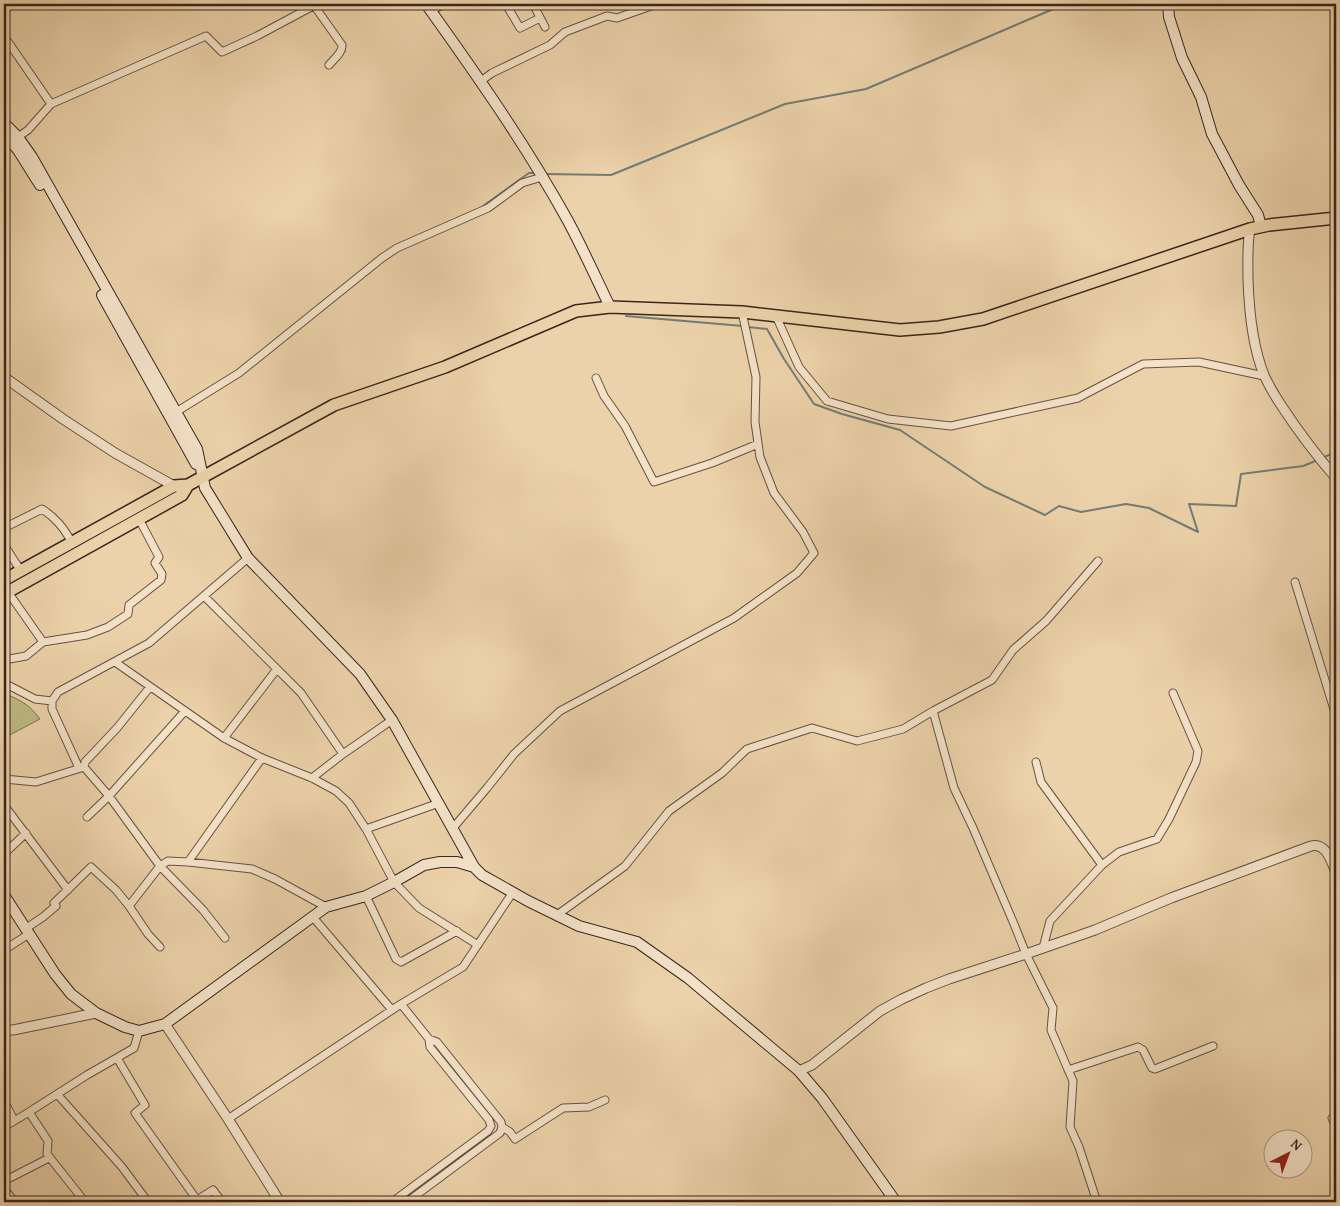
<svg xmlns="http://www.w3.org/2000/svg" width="1340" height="1206" font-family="'Gentium Book Plus',serif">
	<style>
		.green { fill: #bdba85; stroke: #7c7052 }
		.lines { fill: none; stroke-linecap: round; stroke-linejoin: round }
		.stream { stroke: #747c76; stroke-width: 2 }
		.minor-casing { stroke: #665141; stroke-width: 9 }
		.tertiary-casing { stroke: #665141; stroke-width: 11 }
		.secondary-casing { stroke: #3a261e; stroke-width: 12 }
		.primary-casing { stroke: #3a261e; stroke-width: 14 }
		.minor { stroke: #f3e2c8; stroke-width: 7 }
		.tertiary { stroke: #f3e2c8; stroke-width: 9 }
		.secondary { stroke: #f3e2c8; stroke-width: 10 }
		.primary { stroke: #ecd2aa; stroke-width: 11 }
	</style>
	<rect width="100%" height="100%" fill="#ecd2aa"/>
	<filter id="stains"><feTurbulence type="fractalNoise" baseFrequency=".004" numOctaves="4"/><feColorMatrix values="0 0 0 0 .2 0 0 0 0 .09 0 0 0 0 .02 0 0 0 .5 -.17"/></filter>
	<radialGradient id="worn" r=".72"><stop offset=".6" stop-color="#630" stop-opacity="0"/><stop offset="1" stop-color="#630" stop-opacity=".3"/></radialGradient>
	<!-- green -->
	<path class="green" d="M4,693C21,701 28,703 40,719L4,738Z"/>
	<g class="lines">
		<!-- stream -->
		<path class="stream" d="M545,174L611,175L785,104L866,89L1065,4
			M483,206L529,173H536
			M626,316L743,326
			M748,327L767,329L784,359L814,404L842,414L900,430L985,487L1045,515L1059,506L1081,512L1126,504L1149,508L1198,532L1189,504L1236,506L1241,474L1303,466L1318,460
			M1322,458L1336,452"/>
		<!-- minor casing -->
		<g class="minor-casing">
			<path id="minor" d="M313,4L342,45C343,52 334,59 329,65
				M533,4L545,27
				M507,6L520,28L540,18
				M431,11L444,4
				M4,36L51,104
				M481,81L492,73L550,45L565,32L607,16L617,18L657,4
				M18,137L28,130L51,104L206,36L222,52L257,36L315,5
				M776,316L799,367L827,401L888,419L951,426L1078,398L1143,364L1199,362L1264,376
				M596,378L604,396L625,426L654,482L712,463L758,444
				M176,412L239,373L382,258L397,248L488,208L522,183L542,177
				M4,528L42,509C56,518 64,528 72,543
				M4,545L21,571
				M1295,582L1336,716
				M8,592L43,642
				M204,596L301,693L343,754
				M4,660L26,656L43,642L87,635L108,627L128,614L129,605L161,580L162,574L155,563L159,557L139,519
				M115,662L224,738L262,758L312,778L336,791L349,803L366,829L394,882L419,908L478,945
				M4,683L35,699L52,701
				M933,711L954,788L973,828L1014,924L1026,954L1053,1008L1051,1030L1073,1081L1070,1127L1079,1147L1097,1202
				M224,738L277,669
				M1036,762L1041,782L1102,865
				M84,767L85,762L117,728L150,687
				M79,768L52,709V701L58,692L149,643L248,558
				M312,778L343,754L392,720
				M4,779L36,782L84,767L109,796L160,866L168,861L188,862L252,869L275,879L326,907
				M4,805L68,890
				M87,817L109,796L185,711
				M453,828L487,788L514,754L560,711L734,618L797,573L814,553L803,532L774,493L760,457L755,422L756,377L742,312
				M366,829L439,803
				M4,854L26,833
				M188,862L262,758
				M366,896L396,959L401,962L457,931
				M129,906L148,934L160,947
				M557,915L625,866L669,811L722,773L747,749L812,728L857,741L903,729L933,711L992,680L1013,650L1046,621L1098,561
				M312,916L392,1010
				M25,929L43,917L56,906L54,903L91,867L116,890L129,906L160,866L203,910L225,938
				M1043,948L1050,921L1102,865L1119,852L1157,839L1169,819L1196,762L1198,751L1173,693
				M4,950L29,934
				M117,1058L145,1105L135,1113L197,1200L213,1190L222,1202
				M1068,1070L1138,1047L1143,1050L1152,1068L1155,1069L1213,1046
				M57,1094L122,1167L148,1202
				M4,1101L14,1120
				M29,1112L48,1141L47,1154L85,1202
				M1332,1118L1336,1127
				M228,1119L401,1004L463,967L513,892
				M4,1127L29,1112L87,1075L134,1048L139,1031
				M502,1127L510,1132L515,1139L563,1108L589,1107L605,1100
				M4,1181L49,1158
				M4,1189L15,1202
				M392,1202L488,1131L491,1126L489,1120L430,1047L429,1039L401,1004
				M407,1202L500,1133L502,1127L501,1122L437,1042L429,1039"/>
		</g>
		<!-- tertiary casing -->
		<g class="tertiary-casing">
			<path id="tertiary" d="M1250,229C1247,245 1248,262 1248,279C1249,311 1252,345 1264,375C1269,386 1275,396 1281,405C1298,431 1316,455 1336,478
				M4,377L63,419L115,453L174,486
				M165,1024L228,1119L280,1202
				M4,1030H13L96,1013
				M799,1071L812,1065L880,1011L902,999L926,988L949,979L1026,954L1095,930L1171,898L1311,846C1326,842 1331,861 1336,872"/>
		</g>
		<!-- secondary casing -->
		<g class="secondary-casing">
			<path id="secondary" d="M426,4C476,74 526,145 568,221C583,249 596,278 610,307
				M1168,4L1169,17L1182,58L1201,97L1212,134L1239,185L1258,215L1261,226
				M4,123L18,137L32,157L176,412L197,449L205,488L248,558L360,674L392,720L474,867L482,875L528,901L579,926L637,942L688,978L799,1071L822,1098L896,1202
				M4,134L18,150L40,185
				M102,295L196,464
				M4,895L55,974L71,994L96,1013L125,1027L139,1031L165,1024L326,907L366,896L394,882L424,865L440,862H457L474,867"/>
		</g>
		<!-- primary casing -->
		<g class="primary-casing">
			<path id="primary" d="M4,580L174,486L188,485L334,405L445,367L576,311L610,307L742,312L900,330L939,327L983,319L1250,229L1269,225L1336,218
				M4,594L182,495L188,485"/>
		</g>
		<!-- minor -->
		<use href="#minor" class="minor"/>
		<!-- tertiary -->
		<use href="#tertiary" class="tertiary"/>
		<!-- secondary -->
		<use href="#secondary" class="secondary"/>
		<!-- primary -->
		<use href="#primary" class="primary"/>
	</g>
	<!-- margin -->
	<rect width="1340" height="1206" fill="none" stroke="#ecd2aa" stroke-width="20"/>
	<rect x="5" y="5" width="1330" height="1196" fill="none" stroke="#3a261e" stroke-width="2.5"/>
	<rect x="10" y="10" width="1320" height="1186" fill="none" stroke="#3a261e"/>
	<!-- north arrow -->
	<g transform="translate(1288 1154) rotate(42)"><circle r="24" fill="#f3e2c8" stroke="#a99784"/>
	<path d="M0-4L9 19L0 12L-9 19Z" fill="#8f2418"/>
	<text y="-8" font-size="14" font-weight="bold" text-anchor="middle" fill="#3a261e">N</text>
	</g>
	<rect width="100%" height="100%" filter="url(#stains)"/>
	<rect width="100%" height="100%" fill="url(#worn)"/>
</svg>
